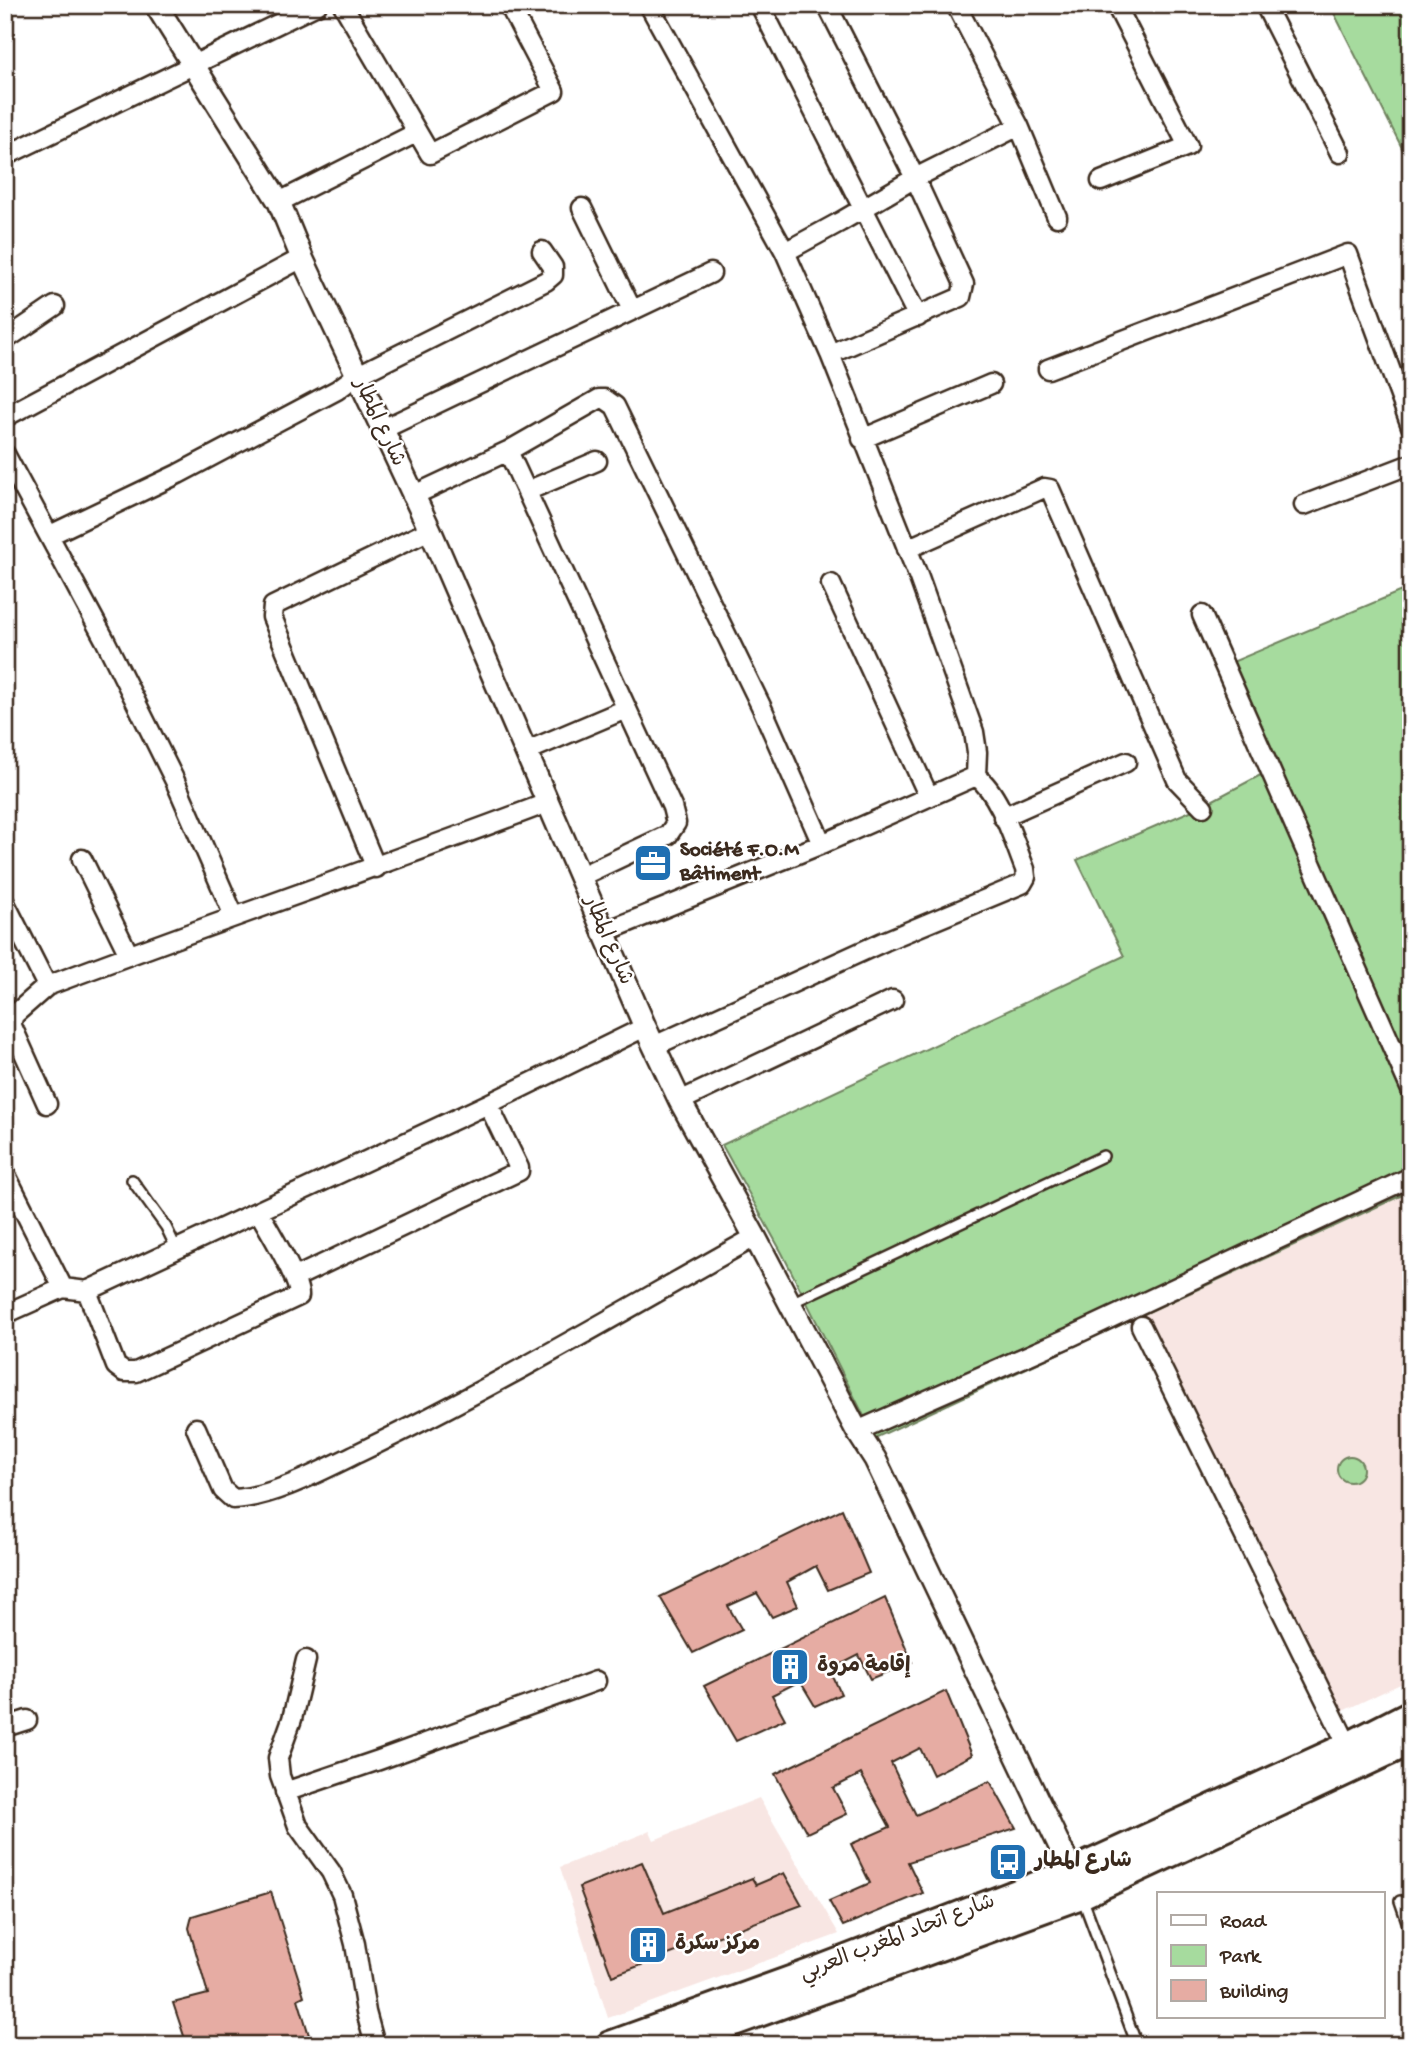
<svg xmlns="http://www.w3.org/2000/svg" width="1416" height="2050" font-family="'Gochi Hand','Playpen Sans Arabic',sans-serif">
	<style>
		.built { fill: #f8e6e3 }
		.green { fill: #a6db9e; stroke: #70825e; stroke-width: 2 }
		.building { fill: #e6aca3; stroke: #3b2a1e; stroke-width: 2 }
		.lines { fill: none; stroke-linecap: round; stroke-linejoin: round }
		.service-casing { stroke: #3b2a1e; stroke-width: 14 }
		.minor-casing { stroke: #3b2a1e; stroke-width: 23 }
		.tertiary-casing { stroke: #3b2a1e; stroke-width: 26 }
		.primary-casing { stroke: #3b2a1e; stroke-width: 32 }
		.service { stroke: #fff; stroke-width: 9 }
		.minor { stroke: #fff; stroke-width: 18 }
		.tertiary { stroke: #fff; stroke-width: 21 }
		.primary { stroke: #fff; stroke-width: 26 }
		.labels { text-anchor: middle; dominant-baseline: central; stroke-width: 5; stroke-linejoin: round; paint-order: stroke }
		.street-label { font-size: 21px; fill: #3b2a1e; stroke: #fff }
		.poi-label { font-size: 21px; font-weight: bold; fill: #3b2a1e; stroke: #fff; text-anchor: start }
	</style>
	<rect width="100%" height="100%" fill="#fff"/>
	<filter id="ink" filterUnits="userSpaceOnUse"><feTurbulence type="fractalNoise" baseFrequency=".0143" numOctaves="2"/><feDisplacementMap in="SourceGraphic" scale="14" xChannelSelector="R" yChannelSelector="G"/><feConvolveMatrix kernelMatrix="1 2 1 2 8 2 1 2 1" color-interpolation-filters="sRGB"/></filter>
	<g filter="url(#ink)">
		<!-- built -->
		<path class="built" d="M1411,1191V1679L1332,1716L1132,1319Z
			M759,1798L839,1934L608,2018L560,1867L650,1831L654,1840Z"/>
		<!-- green -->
		<path class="green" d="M1330,5H1411V147L1403,150Z
			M1411,587V1191L875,1438L782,1253L722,1145L1124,956L1077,860L1202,806L1272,769L1230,663Z
			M1337 1469a13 13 0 1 1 26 0a13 13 0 1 1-26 0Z"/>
		<!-- building -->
		<path class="building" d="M842,1509L869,1573L828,1590L816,1566L787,1582L798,1606L772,1617L757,1593L728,1606L742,1630L693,1653L660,1597Z
			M885,1598L912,1662L871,1679L859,1655L830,1670L841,1694L815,1706L800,1681L772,1695L785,1719L736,1741L704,1686Z
			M946,1691L972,1755L933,1775L920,1748L891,1763L916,1815L990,1781L1016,1828L908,1862L923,1893L843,1926L829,1901L870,1883L851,1844L890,1827L861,1774L833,1788L847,1814L807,1833L775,1774Z
			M642,1862L664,1913L752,1878L756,1885L784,1873L802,1905L612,1976L579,1887Z
			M271,1892L300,1983L304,1996L298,1999L312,2045H187L173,2003L208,1994L189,1928L192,1916Z"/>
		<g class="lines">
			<!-- service casing -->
			<g class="service-casing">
				<path id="service" d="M132,1180L166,1227L177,1250
					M791,1303L1103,1156
					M1082,1897L1137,2045
					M1400,1901L1411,1933
					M1405,2045L1411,2042"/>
			</g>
			<!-- minor casing -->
			<g class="minor-casing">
				<path id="minor" d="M343,5L430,154L554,91L509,5
					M649,5L785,252L830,354L919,578L974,732L977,752L976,776
					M760,5L918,317
					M827,5L915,178L964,284L961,297L830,354
					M956,5L1019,126L1057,217
					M1265,5L1340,153
					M5,156L317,5
					M1101,181L1188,146L1116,5
					M279,202L416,133
					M582,208L632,310
					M785,252L840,222L915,178L1019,126
					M5,340L55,306
					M1048,369L1348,254L1411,426
					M5,417L302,258
					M381,430L711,273
					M862,439L991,384
					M508,451L599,399H605L615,406L762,708L822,844
					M5,454L105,640L175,781L234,916
					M527,491L597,461
					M412,496L508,451L672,807L676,823L668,835L579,877
					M1304,505L1411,464
					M50,535L178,474L337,390L356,376L546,281L553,275V267L542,251
					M907,549L1044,488L1050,489L1177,780L1203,807
					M831,584L929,797
					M1202,615L1411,1090
					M527,751L626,709
					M1003,817L1126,762
					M82,859L129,955
					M376,868L272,617L273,606L430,530
					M5,903L47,986C213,923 381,866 547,803
					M602,933L822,844L976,776
					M47,986L14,1015L11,1024L47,1104
					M654,1046L885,941L1022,884L1026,877L1025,869C1014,842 1000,793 976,776
					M680,1101L893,1000
					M5,1173L63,1288
					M294,1278L519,1171V1168L488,1104
					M87,1291L116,1366L124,1372H136L299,1296C300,1280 268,1229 259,1212
					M5,1314L63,1288L87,1291L488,1104L645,1027
					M1141,1326L1348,1746
					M196,1428L223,1490L233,1499C271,1498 323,1470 358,1453C494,1388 624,1310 755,1237
					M857,1431L1070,1337L1411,1177
					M306,1660L292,1719L278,1758L280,1776L298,1826L331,1872L342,1895L355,1944L366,2012L375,2045
					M5,1727L27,1720
					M285,1792L379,1760L596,1681"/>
			</g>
			<!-- tertiary casing -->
			<g class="tertiary-casing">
				<path id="tertiary" d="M156,5L279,202L302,258L430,530L645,1027L680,1101L755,1237L857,1431L875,1459L1072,1872"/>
			</g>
			<!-- primary casing -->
			<g class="primary-casing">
				<path id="primary" d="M610,2045L818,1970L1072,1872L1348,1746L1411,1714
					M671,2045L1081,1895L1411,1741"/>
			</g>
			<!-- service -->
			<use href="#service" class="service"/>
			<!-- minor -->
			<use href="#minor" class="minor"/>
			<!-- tertiary -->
			<use href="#tertiary" class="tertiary"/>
			<!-- primary -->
			<use href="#primary" class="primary"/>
		</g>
	</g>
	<!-- icons -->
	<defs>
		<g id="office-square" transform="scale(2.0125)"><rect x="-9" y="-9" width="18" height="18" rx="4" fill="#1f6fb2" stroke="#fff"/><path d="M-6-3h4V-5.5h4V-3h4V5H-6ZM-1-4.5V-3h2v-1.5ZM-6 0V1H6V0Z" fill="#fff"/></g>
		<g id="building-square" transform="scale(2.0125)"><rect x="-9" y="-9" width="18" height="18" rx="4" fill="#1f6fb2" stroke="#fff"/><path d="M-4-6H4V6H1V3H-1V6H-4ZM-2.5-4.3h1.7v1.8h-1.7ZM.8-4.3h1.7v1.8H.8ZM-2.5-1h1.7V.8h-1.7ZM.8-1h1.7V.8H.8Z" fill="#fff"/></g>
		<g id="bus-square" transform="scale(2.0125)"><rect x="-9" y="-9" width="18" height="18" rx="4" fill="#1f6fb2" stroke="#fff"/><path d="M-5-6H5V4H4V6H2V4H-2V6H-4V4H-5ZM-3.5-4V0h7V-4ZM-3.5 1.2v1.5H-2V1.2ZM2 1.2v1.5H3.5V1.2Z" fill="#fff"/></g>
	</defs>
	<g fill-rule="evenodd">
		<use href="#office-square" x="653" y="863"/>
		<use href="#building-square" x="790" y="1667"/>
		<use href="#bus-square" x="1008" y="1862"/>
		<use href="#building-square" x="648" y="1945"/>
	</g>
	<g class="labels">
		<!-- street labels -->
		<g class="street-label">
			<text transform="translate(378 423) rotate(65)">شارع المطار</text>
			<text transform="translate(607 941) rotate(67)">شارع المطار</text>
			<text transform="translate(898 1939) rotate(-21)">شارع اتحاد المغرب العربي</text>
		</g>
		<!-- poi labels -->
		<g class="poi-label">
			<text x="680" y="851">Société F.O.M<tspan x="680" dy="24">Bâtiment</tspan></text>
			<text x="817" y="1667">إقامة مروة</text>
			<text x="1035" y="1862">شارع المطار</text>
			<text x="675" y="1945">مركز سكرة</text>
		</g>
	</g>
	<!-- margin -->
	<rect width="1416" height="2050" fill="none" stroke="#fff" stroke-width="28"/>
	<rect x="14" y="14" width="1388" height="2022" fill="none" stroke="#3b2a1e" stroke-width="2.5" filter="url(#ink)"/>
	<!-- legend -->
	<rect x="1157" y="1892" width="228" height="126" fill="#ffffff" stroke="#b1aaa5" stroke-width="2"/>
	<rect x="1171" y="1915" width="35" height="10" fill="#ffffff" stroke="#b1aaa5" stroke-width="2"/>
	<text x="1220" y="1927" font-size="21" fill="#3b2a1e">Road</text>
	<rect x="1171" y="1945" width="35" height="21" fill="#a6db9e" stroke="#b1aaa5" stroke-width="2"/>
	<text x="1220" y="1962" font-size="21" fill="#3b2a1e">Park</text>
	<rect x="1171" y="1980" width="35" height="21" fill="#e6aca3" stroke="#b1aaa5" stroke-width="2"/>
	<text x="1220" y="1997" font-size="21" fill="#3b2a1e">Building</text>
</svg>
